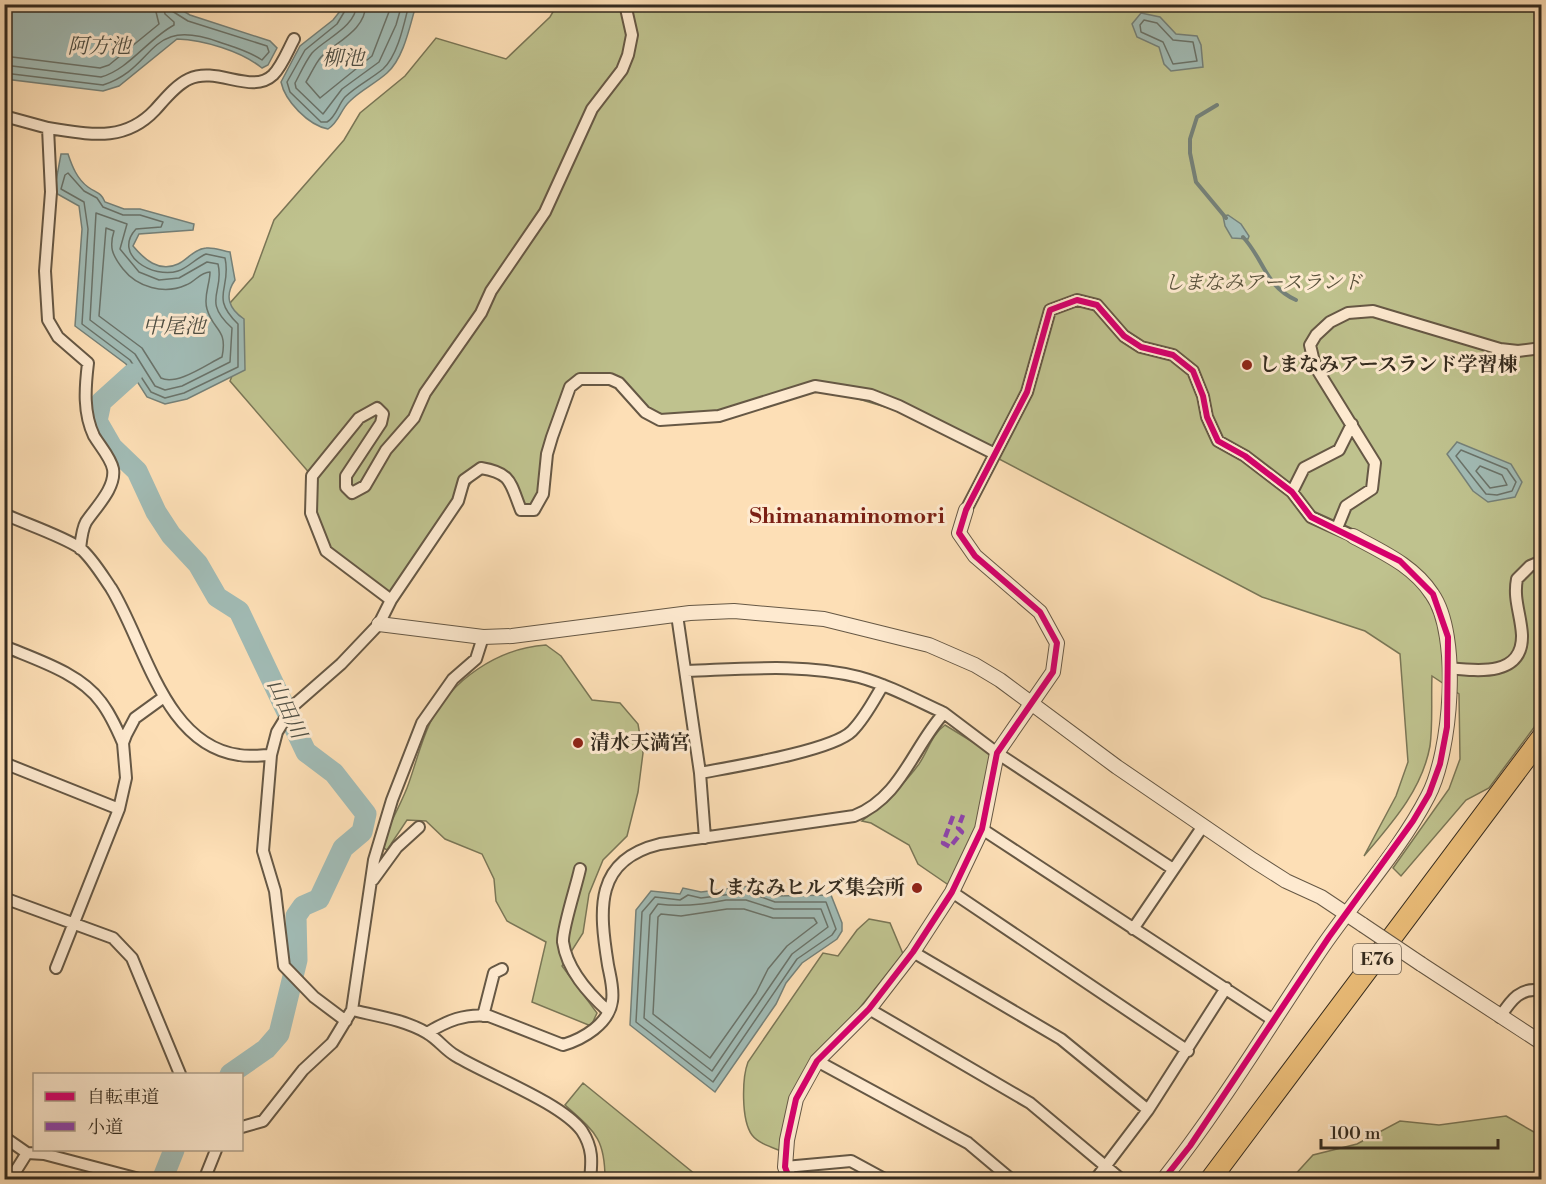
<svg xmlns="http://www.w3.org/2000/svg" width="1546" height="1184" font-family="'Libre Bodoni','Noto Serif JP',serif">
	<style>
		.green { fill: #bfc28e; stroke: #7a7656; stroke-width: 1.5 }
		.water { fill: #a1bbb5; stroke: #758179; stroke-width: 1.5 }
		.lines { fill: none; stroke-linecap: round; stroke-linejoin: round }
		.shore { stroke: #6a736a; stroke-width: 1.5 }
		.stream { stroke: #758179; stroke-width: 4 }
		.river { stroke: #a1bbb5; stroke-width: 21 }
		.minor-casing { stroke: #665845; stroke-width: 14 }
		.tertiary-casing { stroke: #665845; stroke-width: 16 }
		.motorway-casing { stroke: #342b1f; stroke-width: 22 }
		.minor { stroke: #feead0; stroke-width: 10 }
		.tertiary { stroke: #feead0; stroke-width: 14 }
		.motorway { stroke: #eec07b; stroke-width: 20 }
		.tertiary-bridge-casing { stroke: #665845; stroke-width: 16; stroke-linecap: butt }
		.tertiary-bridge { stroke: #feead0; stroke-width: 14 }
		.quiet { stroke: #8e44ad; stroke-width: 4.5; stroke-dasharray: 9 4.5; stroke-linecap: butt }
		.cycleway-casing { stroke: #feead0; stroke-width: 10 }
		.cycleway { stroke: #d6006c; stroke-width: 6 }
		.poi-dot { fill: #8f2418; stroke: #feead0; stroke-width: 2 }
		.labels { text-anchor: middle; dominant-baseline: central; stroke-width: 6; stroke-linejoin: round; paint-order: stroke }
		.shield { fill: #feead0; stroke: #716454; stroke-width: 1.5 }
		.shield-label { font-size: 18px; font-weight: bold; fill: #342b1f }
		.park-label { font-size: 20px; font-style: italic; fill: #57513b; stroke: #feead0 }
		.poi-label { font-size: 20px; font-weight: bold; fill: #342b1f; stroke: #feead0; text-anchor: start }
		.water-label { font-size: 21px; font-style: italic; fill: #4f4f44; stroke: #feead0 }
		.quarter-label { font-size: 22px; font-weight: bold; fill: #7a1f14; stroke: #feead0 }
	</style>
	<rect width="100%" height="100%" fill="#fddfb6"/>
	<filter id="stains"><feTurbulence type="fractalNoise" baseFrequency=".00333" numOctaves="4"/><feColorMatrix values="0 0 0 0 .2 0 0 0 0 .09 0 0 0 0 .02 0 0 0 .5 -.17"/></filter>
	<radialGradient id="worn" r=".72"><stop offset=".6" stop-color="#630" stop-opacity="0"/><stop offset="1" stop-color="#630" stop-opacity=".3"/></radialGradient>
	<!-- green -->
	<path class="green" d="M557,5H1541V718L1489,788L1466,800L1401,876L1393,868L1449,789L1460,759L1459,694L1432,676C1431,698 1433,724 1430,746C1422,790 1392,823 1364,856L1396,796L1408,762L1400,654L1365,631L1262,597L919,417L815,386L706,417L660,420L619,383L580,379L561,413L534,510H522L511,482L481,468L391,600L326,551L311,513L312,476L230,381L236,366L215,320L253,277L274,220L344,140L360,113L405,76L436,38L506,59L550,17Z
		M546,645L561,656L592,700L620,703L638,724L643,753L638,792L627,836L603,860L589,894L583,933L562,966L597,1013L591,1026L532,1002L546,942L507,921L496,901L494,879L482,854L445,839L426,821L407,820L387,850L380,846C388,827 399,808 407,788C415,767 420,744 430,723C451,680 498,648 546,645Z
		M945,725L994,755L978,827L950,886L918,864L909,845L871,823L862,821C883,804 903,786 919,764C928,751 932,734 945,725Z
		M869,919L890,923L903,954L858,1010L815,1056L781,1151C771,1147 758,1143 752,1135C741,1120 742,1078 748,1062L823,953L838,956L857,930Z
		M583,1083L701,1179H605C605,1138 595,1132 565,1105Z
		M1506,1116L1541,1136V1179H1291L1313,1155L1357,1144L1400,1121L1439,1125Z"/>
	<!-- water -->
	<path class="water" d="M5,4L173,5L190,15L270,41L277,48L268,65L262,68C241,51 204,40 177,39L119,86L103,91L5,79Z
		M345,5H416C410,25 404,58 387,73C376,83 361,90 350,101C340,110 340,121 328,129C308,125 285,101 281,82L300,46L333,20Z
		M1141,13L1160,17L1176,34L1197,36L1201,45L1203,67L1171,71L1164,64L1159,47L1137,37L1132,24Z
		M61,154H68C72,166 77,179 88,187C96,193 101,192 105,202L124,209H140L194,224L193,230L139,234L133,246C144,259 159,273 178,264C187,260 194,249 206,248C214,247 223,251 230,252L235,280C224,296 229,309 244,319L245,370L187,399L165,404L147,397L126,364L75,326L82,229L79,206L54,192Z
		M1228,215L1241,224L1249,236L1248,239L1232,238L1225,226L1223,216Z
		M1457,442L1511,464L1522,482L1515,497L1488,502L1473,491L1447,454Z
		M750,886L776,896L831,895L842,923V931L837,939L802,963L786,983L776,1004L715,1092L630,1025L636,910L651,891L680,894L683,888L701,892Z"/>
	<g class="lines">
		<!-- shore -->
		<path class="shore" d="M349,4L337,24L305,50L287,82L290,92L321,122H327C336,117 338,105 345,97C356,86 371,79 383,69C398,55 404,24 409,4
			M357,4C355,28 326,38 312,53C305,62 300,74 295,83L296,88L323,114L342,89L379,62L396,25L402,4
			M366,4C365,31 337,41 321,57C315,64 311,74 306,82L320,98L372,56L392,4
			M1144,20L1157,23L1173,40L1193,42L1197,61L1173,64L1163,42L1141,32L1140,25Z
			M4,56L100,68L109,65L159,24L154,4
			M4,65L101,77C128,70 148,39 174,25V22L165,14L163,4
			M4,73L103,85C158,67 146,16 219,42C234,47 249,51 262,60L269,52L267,46L188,21L172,11L170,4
			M68,173L84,191L97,198L103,207L123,215H140L163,222L161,227L136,229C112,255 153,279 178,271C188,268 196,258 206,254L225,258C232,289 209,296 238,324V367L184,393L165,398L151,392L130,360L82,324L88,229L84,202L61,189L65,175Z
			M96,213L127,224L120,249L139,272L159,280L179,278L207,262L218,264C225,292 201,300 232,328L230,362L182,386L165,390L155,386L135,354L90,320Z
			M106,228L114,231C109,247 112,255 123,269C137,287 164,295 186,285C195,282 200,272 210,272C210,284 203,297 207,309C213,331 228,328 222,357C207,364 177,386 161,378L142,348L99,316Z
			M1461,450L1507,469L1516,482L1512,491L1497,495L1486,494L1456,456Z
			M1480,466L1502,475L1507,485L1490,488L1476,471Z
			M748,892L775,902H826L836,929L832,935L797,959L713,1082L636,1022L642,912L655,897L680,900L688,895L701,898Z
			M726,900H746L774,909H821L828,927L792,954L712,1071L644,1018L650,915L658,904C682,907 702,905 726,900Z
			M727,909H744L773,918H814L817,923L787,946L768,969L756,993L710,1058L653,1014L658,917L661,914L681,916Z"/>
		<!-- stream -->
		<path class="stream" d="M1217,105L1197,117L1190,139V153L1196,182L1226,218
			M1243,237C1265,261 1265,286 1296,300"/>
		<!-- river -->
		<path class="river" d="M132,374L101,402L97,421L112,447L137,471L156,512L171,535L198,564L217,597L239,611L306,752L334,773L366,814L362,832L343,848L319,899L303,906L296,916L297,960L279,1034L266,1049L230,1074
			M162,1180L174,1150"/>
		<!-- minor casing -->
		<g class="minor-casing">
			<path id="minor" d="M4,116L48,128L51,192L45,271L48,320L58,337L88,363C85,388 83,413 94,436C100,446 111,458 113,469C116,488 96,507 86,522C82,529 81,540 80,549
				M48,128C89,134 124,143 155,110C165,99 176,85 189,79C217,66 252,95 273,75C282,66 288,50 294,39
				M1292,492L1304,468L1339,450L1352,424
				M966,510L1027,392L1050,310L1077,300L1097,305L1124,336L1141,347L1173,355L1193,371L1203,396L1207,417L1218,441L1245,456L1292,492L1311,517L1353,536
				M4,514C26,524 62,536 80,548C92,558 102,575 111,588C145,643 164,745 239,755C249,757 261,755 271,755
				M1337,528L1346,506L1372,489L1375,463L1315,366L1310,345L1316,335L1330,322L1348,313L1373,311L1500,349L1518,351L1542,348
				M391,600L326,551L311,513L312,476L359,418L377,408L383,414L381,423L346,476V487L352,493L365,486L386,450L414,418L425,393L481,313L491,291L545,212L592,109L622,70L628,55L632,35L625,4
				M677,615L700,773L705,838
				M4,646C37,660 80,673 101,702C111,715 117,729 123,743
				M1449,668C1477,671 1523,677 1522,635C1521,615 1513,599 1517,579L1530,566L1542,561
				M687,671C743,669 804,663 859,677C888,685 916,700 944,713
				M4,763L119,809
				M700,773C731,767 832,751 852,731C865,718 874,700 883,685
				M982,829L1273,1020
				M580,869C577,884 562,929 563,942C567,970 588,993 608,1011
				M373,880L397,847L419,827
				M952,892L1188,1051
				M4,898L113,938L132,958L180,1074
				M1133,929L1203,826
				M913,952L1061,1039L1148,1110
				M56,968L119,809L126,778L123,743L126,735L135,718L164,697
				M869,1009L1030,1103L1122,1180
				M352,1010C377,1016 405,1020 427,1033C438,1039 445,1050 456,1056C487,1075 562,1103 582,1131C593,1148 592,1161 590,1180
				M483,1016L494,973L502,969
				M1500,1017C1511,1000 1521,986 1542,991
				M346,1021L314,997L284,966L275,891L263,851L271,755L277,732L293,706L341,664L379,624L391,600L458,501L464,480L481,468C512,473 510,483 521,510H534L543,494L547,454L552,437L570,387L580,379H610L619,383L645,412L660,420L719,416L815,386L871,395L899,406L995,454
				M427,1033C447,1021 465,1013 489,1016L563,1045C583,1039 609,1024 612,1001C614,989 610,976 608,965C599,909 594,860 660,844L854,816C901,798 913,747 944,713L997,753L1173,869
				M817,1061L968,1143L1012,1180
				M242,1127L263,1121L303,1070L332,1043L352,1010L374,860L392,800L422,723L453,679L476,659L483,637
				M4,1137L27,1153L44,1154L143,1180
				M785,1167L851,1161L886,1180
				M10,1180L27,1153
				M204,1180L216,1150
				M1095,1180L1148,1110L1226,988"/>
		</g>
		<!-- tertiary casing -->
		<g class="tertiary-casing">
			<path id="tertiary" d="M379,624L483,637L512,636L690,613L734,611L824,619L929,645L975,665L1000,680L1117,767L1253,860L1286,881L1321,897L1363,925
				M1421,964L1542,1043
				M790,1180L785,1167L787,1140L796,1099L817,1061L869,1009L913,952L952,892L982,829L997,753L1053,672L1057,643L1040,612L975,556L959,533L966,510
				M1163,1180C1220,1108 1268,1028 1319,952C1354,900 1399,852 1428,796C1451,753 1461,635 1432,594C1413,565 1382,552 1353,536"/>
		</g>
		<!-- motorway casing -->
		<g class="motorway-casing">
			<path id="motorway" d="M1210,1180L1542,737"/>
		</g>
		<!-- minor -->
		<use href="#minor" class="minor"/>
		<!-- tertiary -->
		<use href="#tertiary" class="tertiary"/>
		<!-- motorway -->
		<use href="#motorway" class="motorway"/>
		<!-- tertiary-bridge casing -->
		<g class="tertiary-bridge-casing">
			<path id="tertiary-bridge" d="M1363,925L1421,964"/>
		</g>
		<!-- tertiary-bridge -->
		<use href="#tertiary-bridge" class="tertiary-bridge"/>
		<!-- quiet -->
		<path class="quiet" d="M953,816L943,843L950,847L962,832L958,828L963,815"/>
		<!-- cycleway casing -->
		<g class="cycleway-casing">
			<path id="cycleway" d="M790,1180L785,1167L787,1140L796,1099L817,1061L869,1009L913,952L952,892L982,829L997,753L1053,672L1057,643L1040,612L975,556L959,533L966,510L1027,392L1050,310L1077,300L1097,305L1124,336L1141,347L1173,355L1193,371L1203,396L1207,417L1218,441L1245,456L1292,492L1311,517L1400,561L1433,594L1448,637L1447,727L1440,764L1429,794L1413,821L1329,937L1190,1146L1163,1180"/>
		</g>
		<!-- cycleway -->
		<use href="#cycleway" class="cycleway"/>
	</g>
	<!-- markers -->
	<g class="poi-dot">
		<circle cx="1247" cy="365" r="6"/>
		<circle cx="578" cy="743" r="6"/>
		<circle cx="917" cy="888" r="6"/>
	</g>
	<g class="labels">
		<!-- shield labels -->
		<rect class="shield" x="1353" y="944" width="48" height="30" rx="4.5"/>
		<g class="shield-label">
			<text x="1377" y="959">E76</text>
		</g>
		<!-- park labels -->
		<g class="park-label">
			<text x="1263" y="283">しまなみアースランド</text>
		</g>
		<!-- poi labels -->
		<g class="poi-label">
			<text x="1259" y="365">しまなみアースランド学習棟</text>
			<text x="590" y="743">清水天満宮</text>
			<text x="905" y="888" text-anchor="end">しまなみヒルズ集会所</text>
		</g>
		<!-- water labels -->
		<g class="water-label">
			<text x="99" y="47">阿方池</text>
			<text x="343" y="59">柳池</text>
			<text x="174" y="327">中尾池</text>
			<text transform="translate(286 709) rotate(65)">山田川</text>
		</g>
		<!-- quarter labels -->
		<g class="quarter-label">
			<text x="847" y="516">Shimanaminomori</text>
		</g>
	</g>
	<!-- margin -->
	<rect width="1546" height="1184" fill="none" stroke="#fddfb6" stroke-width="24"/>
	<rect x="6" y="6" width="1534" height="1172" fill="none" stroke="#342b1f" stroke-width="3"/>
	<rect x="12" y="12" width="1522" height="1160" fill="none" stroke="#342b1f" stroke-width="1.5"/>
	<!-- legend -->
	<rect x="33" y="1073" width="210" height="78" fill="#feead0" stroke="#ad9e89" stroke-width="1.5"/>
	<rect x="45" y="1092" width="30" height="9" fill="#d6006c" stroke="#ad9e89" stroke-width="1.5"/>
	<text x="87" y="1103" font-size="18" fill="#342b1f">自転車道</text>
	<rect x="45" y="1122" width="30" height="9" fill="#8e44ad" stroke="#ad9e89" stroke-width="1.5"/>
	<text x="87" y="1133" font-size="18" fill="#342b1f">小道</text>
	<!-- scale -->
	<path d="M1321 1139v9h177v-9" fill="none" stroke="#342b1f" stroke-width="3"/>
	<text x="1330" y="1139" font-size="18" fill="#342b1f" stroke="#feead0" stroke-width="4.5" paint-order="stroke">100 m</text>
	<rect width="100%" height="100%" filter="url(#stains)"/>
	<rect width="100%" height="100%" fill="url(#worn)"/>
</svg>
